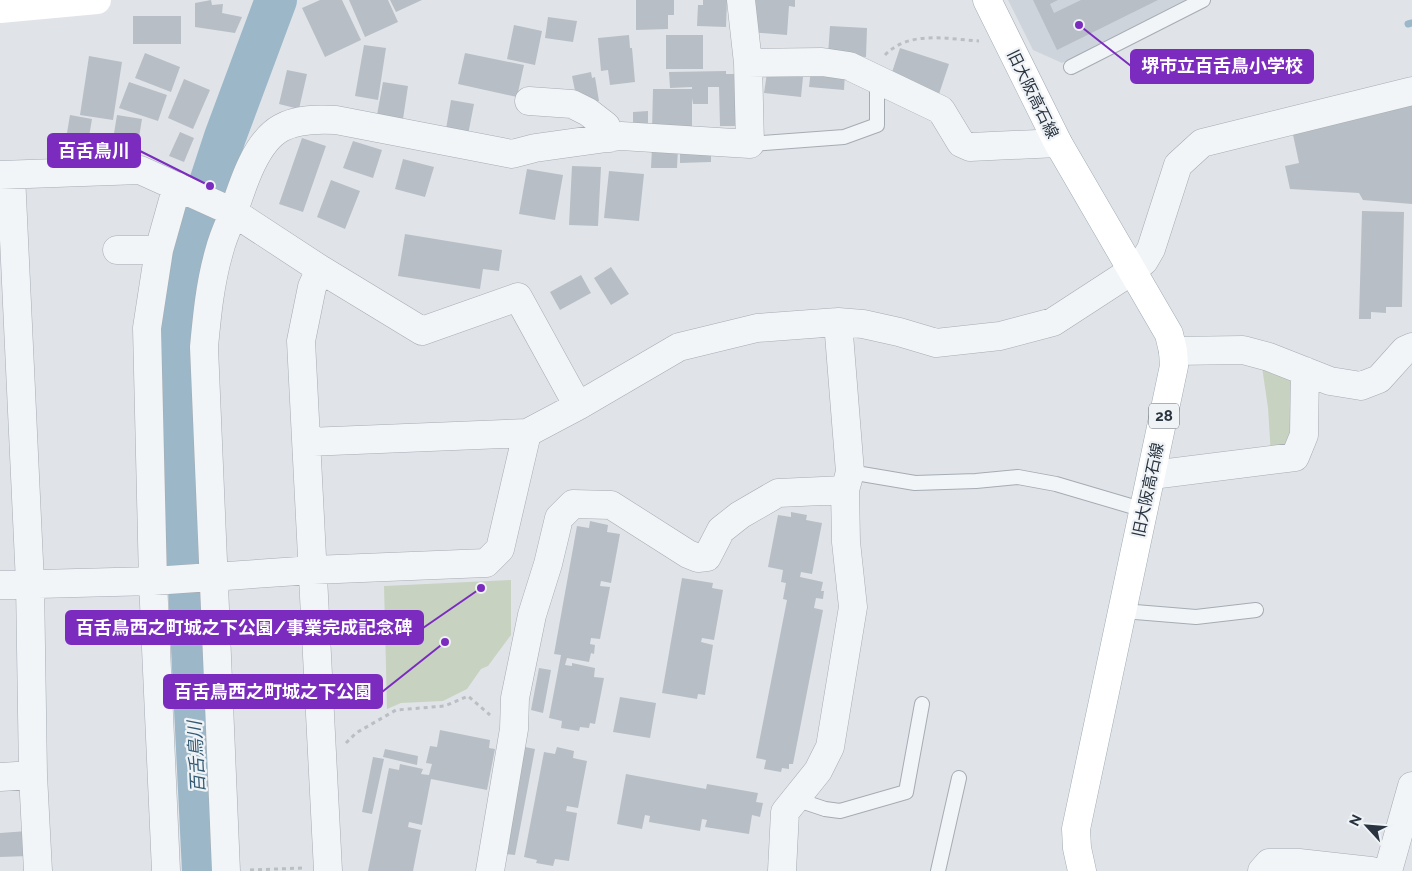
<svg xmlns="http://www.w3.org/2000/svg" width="1412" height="871" font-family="Raleway,'Noto Sans JP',sans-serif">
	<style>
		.built { fill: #ced4db }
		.green { fill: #c8d2c1 }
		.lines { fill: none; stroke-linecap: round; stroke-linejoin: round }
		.stream { stroke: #9bb7c8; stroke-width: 7 }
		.river { stroke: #9bb7c8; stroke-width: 42 }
		.building { fill: #b7bec5 }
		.service-casing { stroke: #a5acb3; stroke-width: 16 }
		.minor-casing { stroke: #a5acb3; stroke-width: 29 }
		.tertiary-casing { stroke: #a5acb3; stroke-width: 29 }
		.primary-casing { stroke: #9fabb4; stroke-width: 29 }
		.path { stroke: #babfc4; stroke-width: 3; stroke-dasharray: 4 4; stroke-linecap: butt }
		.service { stroke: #f2f5f7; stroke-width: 14 }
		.minor { stroke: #f2f5f7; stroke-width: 28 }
		.tertiary { stroke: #f2f5f7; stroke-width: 28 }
		.secondary { stroke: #fff; stroke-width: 28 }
		.primary { stroke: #fff; stroke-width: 28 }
		.labels { text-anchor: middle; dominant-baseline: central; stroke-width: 4.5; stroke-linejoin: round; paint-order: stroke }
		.shield { fill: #eff3f6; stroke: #646d77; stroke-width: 1 }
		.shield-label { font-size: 15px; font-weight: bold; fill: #293440 }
		.street-label { font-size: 16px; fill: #293440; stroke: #eff3f6 }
		.water-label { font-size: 18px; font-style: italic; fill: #335973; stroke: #eff3f6 }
		.leader { fill: none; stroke: #7b2cbf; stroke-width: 2 }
		.callout-dot { fill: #7b2cbf; stroke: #eff3f6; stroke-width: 2 }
		.callout { fill: #7b2cbf; stroke: #7b2cbf; stroke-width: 2 }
		.callout-label { font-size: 18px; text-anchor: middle; font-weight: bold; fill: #fff }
	</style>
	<rect width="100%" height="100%" fill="#e0e4e9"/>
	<!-- built -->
	<path class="built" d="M1008,0H1186L1062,63L1033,50Z"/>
	<!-- green -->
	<path class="green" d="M1261,360L1294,379L1293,439L1271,456L1268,408Z
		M511,580V635L488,666L481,669L467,689L443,701L401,703L387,709L384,586Z"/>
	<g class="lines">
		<!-- stream -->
		<path class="stream" d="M1408,24L1412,23"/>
		<!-- river -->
		<path class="river" d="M203,871L188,566L175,379L178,313L186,269L200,213L225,137L276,0"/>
	</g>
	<!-- building -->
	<path class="building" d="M211,0L212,5L223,4L222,13L242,17L235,33L195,27V3Z
		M320,0H342L361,40L325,57L302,8Z
		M349,0H388L398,22L365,37Z
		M390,0H422L396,12Z
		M636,0H674V15H668V29L636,30Z
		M703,0H727L726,27L697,26L698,5H703Z
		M753,0H795V7L789,6L787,35L750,32Z
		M1033,0H1058L1050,4L1054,13L1081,0H1158L1057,50Z
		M133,16H181V44H133Z
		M548,17L577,21L573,42L545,38Z
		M514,25L542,31L535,65L507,59Z
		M830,26L867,28L866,57L828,55Z
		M629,35L630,48H632L635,82L610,85L608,70L601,71L598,38Z
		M666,35H703V69H666Z
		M364,45L386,48L378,100L355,96Z
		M900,48L949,64L938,97L889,81Z
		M145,53L180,67L171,92L135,78Z
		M465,53L524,65L517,97L458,84Z
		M89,56L122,62L113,120L80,115Z
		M811,69L845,72L844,90L809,87Z
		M287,70L307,74L299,109L279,104Z
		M726,71V74H740L744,126H720L719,87H708V104H693L692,98V131L652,130L653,89H692V87L670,88L669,72Z
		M591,72L592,78L595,77L599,101L587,103L577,101L572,76Z
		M767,73L803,77L801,97L764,93Z
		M184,79L210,90L193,129L168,118Z
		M129,82L167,95L158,121L119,108Z
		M383,82L408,86L403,119L377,115Z
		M451,100L474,104L467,140L445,135Z
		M1412,103V204L1363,200L1359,193L1290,189L1285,166L1299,163L1292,130Z
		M648,111V129H633V112Z
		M70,115L92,119L87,149L65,145Z
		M117,115L142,119L135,162L110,158Z
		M180,132L194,138L184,162L169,156Z
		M302,138L326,146L303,212L279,204Z
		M353,141L382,150L373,178L343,168Z
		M652,147L678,148L677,168H651Z
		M680,147H711V162L680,163Z
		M403,159L434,167L425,197L395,189Z
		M572,166L601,167L598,226L569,225Z
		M527,169L563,175L555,220L519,214Z
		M609,171L644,174L639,221L604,218Z
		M331,180L360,191L345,229L317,217Z
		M1362,211L1404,212L1402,307H1386V313L1371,312V319H1359Z
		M405,234L502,250L499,271L483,269L480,289L398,276Z
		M611,267L629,294L611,305L594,278Z
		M581,275L591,293L560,310L550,292Z
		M791,512L807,515L806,520L822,523L812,574L801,572L800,577L823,582L821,591H824L823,599L816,598L814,608L823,610L793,764H789V769L782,768L781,772L764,769L766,760L756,758L787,600L783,599L786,583L781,582L783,570L768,567L778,515L791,517Z
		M590,521L608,525L607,532L620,534L611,583L601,581L600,586L610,587L600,639L591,638L590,644L595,645L594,654L591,653L589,662L567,658L565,665L572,666V663L595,668L594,677L604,678L595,724L590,723L589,728L580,727L579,731L561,728L562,721L549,718L561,655L554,654L577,526L589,528Z
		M682,578L713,583L712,588L723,590L714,640L702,638L701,642L713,645L705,695L698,694L697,699L662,693Z
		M539,668L551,670L543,713L531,710Z
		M620,697L656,703L650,738L613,732Z
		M440,730L490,740L489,748L495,749L487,790L431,779L422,825L409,822L408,827L421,830L413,871H368L389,768L399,770L400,764L423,769L421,774L429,775L432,764L426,763L430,746L437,747Z
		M525,747L535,749L515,855L506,854Z
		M557,747L574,751L573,758L587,761L578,808L567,806L566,811L577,813L569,861L555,859L553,866L536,863L537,860L524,857L544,752L555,754Z
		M385,749L418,756L417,765L383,757Z
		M373,757L384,759L372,814L362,812Z
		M626,774L706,789L707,784L758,793L756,802L763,803L760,817L752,815L749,834L705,827L707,820L702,819L700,831L649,822L650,816L645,815L642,829L617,824Z
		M28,831L29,856L0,857V833Z"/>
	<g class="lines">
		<!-- service casing -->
		<g class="service-casing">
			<path id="service" d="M1071,67L1203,0
				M750,144L844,137L877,125V81
				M850,472L915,483L976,481L1018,477L1056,484L1144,510
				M1123,611L1196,617L1256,610
				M795,799L825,809L840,811L906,792L922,704
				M938,871L959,778"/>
		</g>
		<!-- minor casing -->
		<g class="minor-casing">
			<path id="minor" d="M748,63L822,62L849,66L941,110L961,143L970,147L1058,143
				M529,101L572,104L588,112L606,126L610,138
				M0,175L140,170L233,212L320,269L422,331L518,297L578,406
				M11,175L30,583L33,775L38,871
				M117,250H159
				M320,269L312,287L301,341L328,871
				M1173,351L1243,350L1269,357L1330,381L1361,386L1379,379L1405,350L1412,347
				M307,442L527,433
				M1152,475L1295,457L1304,435L1305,371
				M0,585L153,581L313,570L486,563L500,549L527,433L578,406L679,347L757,328L838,322L863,324L899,332L936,343L1000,336L1053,322L1133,270
				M0,777L33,775
				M166,871L153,581L147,328L159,250L177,186
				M226,871L204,347C207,315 210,283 219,252C222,240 227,228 232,217C241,190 254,143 281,128C297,119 318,119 336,120L512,154L535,148L621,136L750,144L748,63L741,0
				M490,871L514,729L515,698L532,615L548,564L559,518L573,504L611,505L688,554L698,558L707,557L721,530L740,515L778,493L845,490
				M782,871L785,812L818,771L830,747L853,607L846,542L845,490L850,472L838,322
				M1262,871L1269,863H1299L1371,871
				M1388,871L1412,786"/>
		</g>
		<!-- tertiary casing -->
		<g class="tertiary-casing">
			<path id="tertiary" d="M1133,270L1144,261L1151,249L1178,165L1202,143L1412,91"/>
		</g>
		<!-- primary casing -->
		<g class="primary-casing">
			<path id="primary" d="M987,0L1058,143L1169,334L1173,351L1174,366L1076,829L1077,848L1082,871"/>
		</g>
		<!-- path -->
		<path class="path" d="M885,55C909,30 948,39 979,41
			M346,743L356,733L396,710L445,706L468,696L490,715
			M250,870L303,868"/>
		<!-- service -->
		<use href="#service" class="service"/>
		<!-- minor -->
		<use href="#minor" class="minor"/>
		<!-- tertiary -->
		<use href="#tertiary" class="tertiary"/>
		<!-- secondary -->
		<path class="secondary" d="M0,9L97,0"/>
		<!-- primary -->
		<use href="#primary" class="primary"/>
	</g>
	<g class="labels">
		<!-- shield labels -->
		<rect class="shield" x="1149" y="403.5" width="30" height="25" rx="4"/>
		<g class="shield-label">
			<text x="1164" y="416">28</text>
		</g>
		<!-- street labels -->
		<g class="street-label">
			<text transform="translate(1033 94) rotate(64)">旧大阪高石線</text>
			<text transform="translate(1148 490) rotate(-78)">旧大阪高石線</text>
		</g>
		<!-- water labels -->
		<g class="water-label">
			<text transform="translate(196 757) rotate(-93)">百舌鳥川</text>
		</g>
	</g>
	<!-- callouts -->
	<path class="leader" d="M1079 25L1131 66M210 186L140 151M481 588L423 628M445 642L382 692"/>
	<g class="callout-dot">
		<circle cx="1079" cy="25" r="5"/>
		<circle cx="210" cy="186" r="5"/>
		<circle cx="481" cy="588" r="5"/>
		<circle cx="445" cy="642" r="5"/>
	</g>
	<g class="callout">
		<rect x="1131" y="50" width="182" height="33" rx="5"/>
		<rect x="48" y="134" width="92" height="33" rx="5"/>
		<rect x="66" y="611" width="357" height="33" rx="5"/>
		<rect x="164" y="675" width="218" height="33" rx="5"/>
	</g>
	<g class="callout-label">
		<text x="1222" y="72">堺市立百舌鳥小学校</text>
		<text x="94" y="157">百舌鳥川</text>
		<text x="244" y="634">百舌鳥西之町城之下公園/事業完成記念碑</text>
		<text x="273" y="698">百舌鳥西之町城之下公園</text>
	</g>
	<!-- north arrow -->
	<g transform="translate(1367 826) rotate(296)" stroke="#eff3f6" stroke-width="4" paint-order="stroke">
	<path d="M0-4L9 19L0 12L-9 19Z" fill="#293440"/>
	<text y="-8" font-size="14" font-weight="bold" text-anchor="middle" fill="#293440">N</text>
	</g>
</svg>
